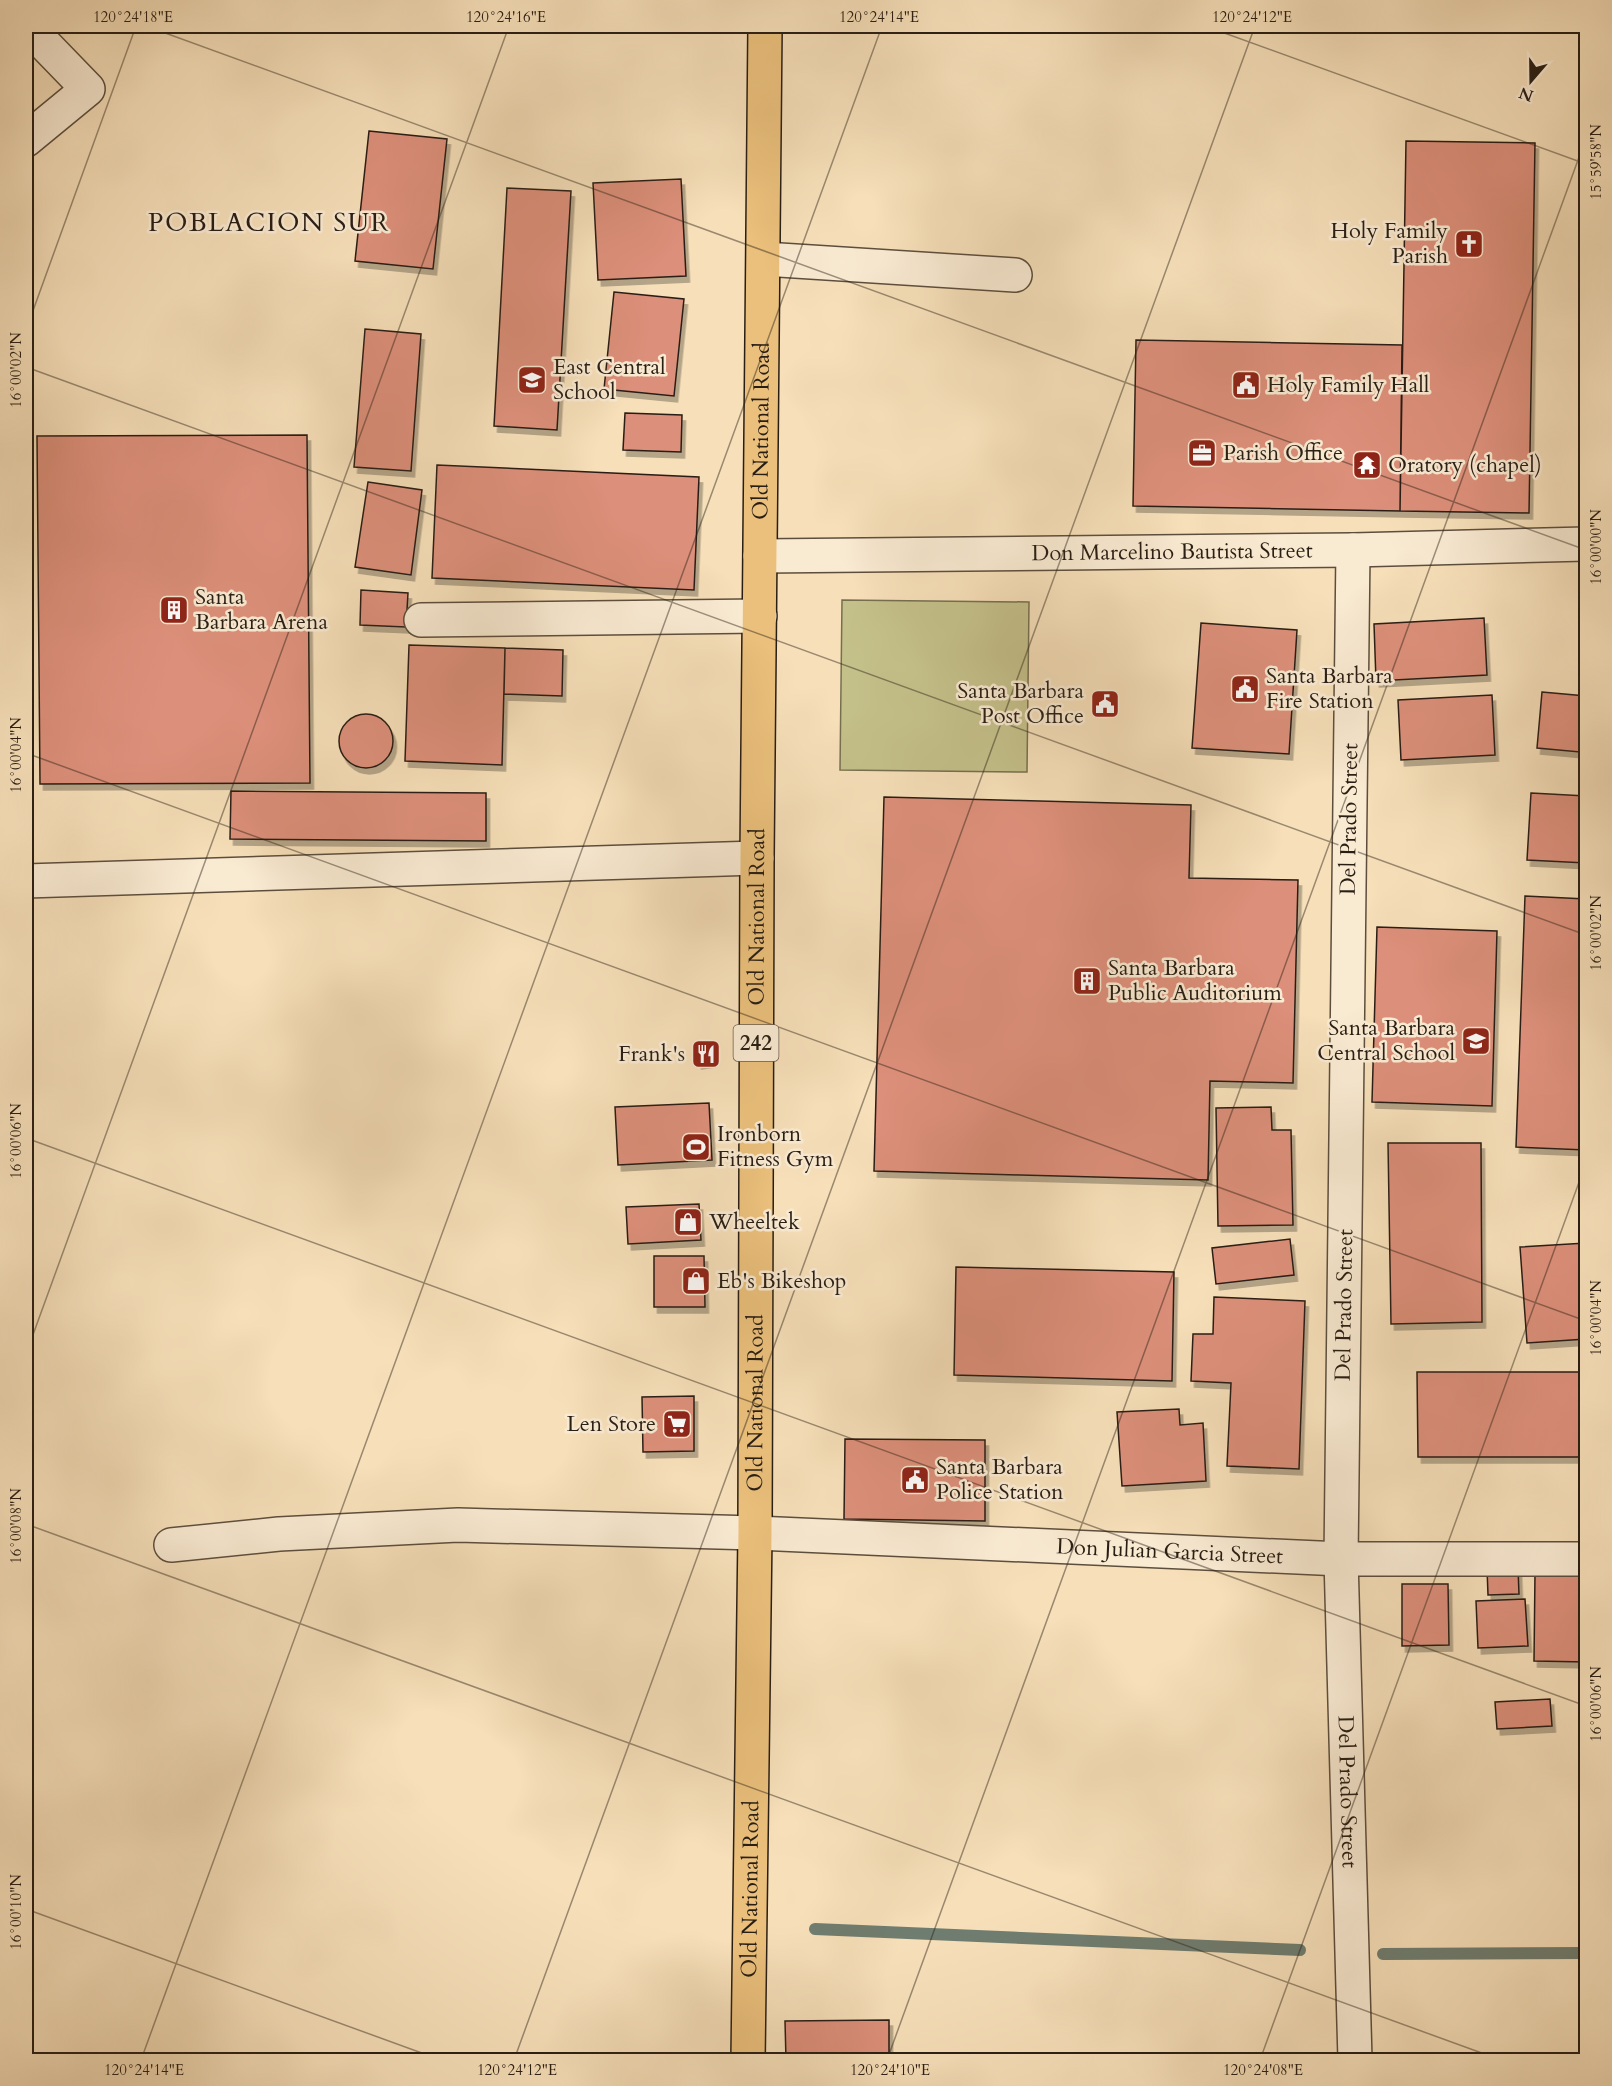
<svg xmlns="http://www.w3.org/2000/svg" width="1612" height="2086" font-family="Cardo,serif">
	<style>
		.green { fill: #c4c08a; stroke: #766f4f; stroke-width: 1.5 }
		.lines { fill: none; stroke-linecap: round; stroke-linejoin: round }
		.stream { stroke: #6f7d70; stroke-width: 12 }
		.building { fill: #dc8f7a; stroke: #291e14; stroke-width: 1.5; filter: url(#shadow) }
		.minor-casing { stroke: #5c4e3d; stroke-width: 36 }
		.major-casing { stroke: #291e14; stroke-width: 36 }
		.minor { stroke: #f9ead2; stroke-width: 33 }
		.major { stroke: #ebc07c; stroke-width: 33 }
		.ticks { fill: none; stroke: #291e14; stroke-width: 1.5; stroke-opacity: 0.45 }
		.labels { text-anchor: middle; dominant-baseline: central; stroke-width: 5; stroke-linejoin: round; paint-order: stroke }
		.shield { fill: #f9ead2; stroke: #675b4d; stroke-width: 1.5 }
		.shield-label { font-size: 21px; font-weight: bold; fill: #291e14 }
		.poi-label { font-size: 22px; fill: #291e14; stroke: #f9ead2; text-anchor: start }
		.street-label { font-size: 22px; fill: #291e14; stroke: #f9ead2 }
		.quarter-label { font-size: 26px; letter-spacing: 1.5px; fill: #291e14; stroke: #f9ead2 }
		.neatline { fill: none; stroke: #291e14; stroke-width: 2 }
		.ticks-label { font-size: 15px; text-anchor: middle; fill: #291e14 }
	</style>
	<defs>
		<filter id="shadow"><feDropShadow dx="3.5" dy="6" stdDeviation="0" flood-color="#0004"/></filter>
	</defs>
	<rect width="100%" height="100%" fill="#f6dfb9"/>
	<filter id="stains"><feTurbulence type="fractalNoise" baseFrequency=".00333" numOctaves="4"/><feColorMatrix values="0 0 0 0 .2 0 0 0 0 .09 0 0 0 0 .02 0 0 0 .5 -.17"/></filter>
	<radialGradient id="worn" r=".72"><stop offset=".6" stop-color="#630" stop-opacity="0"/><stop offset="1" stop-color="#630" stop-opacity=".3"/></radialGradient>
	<!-- green -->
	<path class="green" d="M842,600L1029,602L1027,772L840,770Z"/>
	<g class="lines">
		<!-- stream -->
		<path class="stream" d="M815,1929L1300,1950
			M1383,1954L1586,1953"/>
	</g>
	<!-- building -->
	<path class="building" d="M369,131L447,139L433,269L355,261Z
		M1406,141L1535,143L1529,513L1400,511Z
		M681,179L686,276L598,280L593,183Z
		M507,188L571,191L557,430L494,426Z
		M614,292L684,299L674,396L604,389Z
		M365,329L421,334L411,471L354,467Z
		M1136,340L1402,345L1400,511L1133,506Z
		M625,413L682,415L681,452L623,450Z
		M307,435L310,783L40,784L37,436Z
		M437,465L699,477L694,590L432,578Z
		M368,482L422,490L411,575L355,567Z
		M361,590L408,593L406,627L360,625Z
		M1484,618L1487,675L1376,681L1374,624Z
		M1201,623L1297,630L1289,754L1192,748Z
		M409,645L505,648L502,765L405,761Z
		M505,648L563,650L562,696L504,694Z
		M1542,692L1586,696L1580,752L1537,748Z
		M1492,695L1495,755L1401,760L1398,700Z
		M339 741a27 27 0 1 1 54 0a27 27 0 1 1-54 0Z
		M231,791L486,793V841L230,839Z
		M1531,793L1586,796V863L1527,860Z
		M884,797L1191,805L1189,878L1298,880L1293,1083L1210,1081L1208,1180L874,1171Z
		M1525,896L1586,899V1150L1516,1147Z
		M1377,927L1497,931L1492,1106L1372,1102Z
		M710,1042L712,1061L698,1063L696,1044Z
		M709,1103L712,1160L618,1165L615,1107Z
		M1271,1107L1272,1130H1291L1293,1225L1218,1226L1216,1108Z
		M1388,1143H1481L1482,1322L1391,1324Z
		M699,1204L701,1240L628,1244L626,1207Z
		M1290,1239L1294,1275L1216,1284L1212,1248Z
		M1586,1243V1339L1527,1343L1520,1247Z
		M654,1256H704L705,1307H654Z
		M956,1267L1174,1272L1172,1381L954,1375Z
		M1214,1297L1305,1301L1299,1469L1227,1466L1231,1383L1191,1381L1193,1334H1213Z
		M1417,1372H1586V1457H1418Z
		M694,1396V1451L643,1452L642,1397Z
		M1179,1409L1180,1425L1203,1423L1206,1481L1122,1486L1117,1412Z
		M845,1439L985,1440V1521L844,1519Z
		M1487,1568H1518L1519,1594L1488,1595Z
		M1535,1573H1586V1662L1534,1661Z
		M1402,1584H1448L1449,1645L1402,1646Z
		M1525,1599L1528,1646L1478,1648L1476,1601Z
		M1550,1699L1552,1726L1497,1729L1495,1702Z
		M889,2020V2060H786L785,2021Z
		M1457,2059L1523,2060H1457Z"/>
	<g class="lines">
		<!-- minor casing -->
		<g class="minor-casing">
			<g id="minor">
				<path d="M26,140L88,89L27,26"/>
				<path d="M764,259L1015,275"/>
				<path id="s1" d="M1353,550L1341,1559L1355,2060"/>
				<path id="s2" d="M760,556L1353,550L1586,544"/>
				<path d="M421,620L760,616"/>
				<path d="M26,881L757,858"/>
				<path id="s3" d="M171,1545L279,1534L458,1525L755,1533L1341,1559H1586"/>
			</g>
		</g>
		<!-- major casing -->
		<g class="major-casing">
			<g id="major">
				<path id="s4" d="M748,2060L755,1533L757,858L765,26"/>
			</g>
		</g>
		<!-- minor -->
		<use href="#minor" class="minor"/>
		<!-- major -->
		<use href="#major" class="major"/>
	</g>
	<!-- ticks -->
	<path class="ticks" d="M146,26L1586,550M1205,26L1586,164M26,330L136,26M26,367L1586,935M26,753L1586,1321M26,1138L1586,1706M26,1354L509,26M26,1524L1501,2060M26,1909L441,2060M141,2060L882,26M514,2060L1255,26M887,2060L1586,138M1260,2060L1586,1163"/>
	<!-- icons -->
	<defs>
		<g id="church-square" transform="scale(1.5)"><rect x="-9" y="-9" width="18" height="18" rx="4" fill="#8f2418" stroke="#f9ead2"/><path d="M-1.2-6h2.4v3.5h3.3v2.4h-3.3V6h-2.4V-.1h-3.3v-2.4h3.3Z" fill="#fff"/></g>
		<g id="school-square" transform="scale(1.5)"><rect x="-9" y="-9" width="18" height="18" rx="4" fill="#8f2418" stroke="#f9ead2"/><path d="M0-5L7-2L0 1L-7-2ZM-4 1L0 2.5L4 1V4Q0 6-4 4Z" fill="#fff"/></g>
		<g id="civic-square" transform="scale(1.5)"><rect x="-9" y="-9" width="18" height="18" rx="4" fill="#8f2418" stroke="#f9ead2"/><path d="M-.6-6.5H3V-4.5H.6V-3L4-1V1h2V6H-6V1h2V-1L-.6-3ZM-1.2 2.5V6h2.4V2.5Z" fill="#fff"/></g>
		<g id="office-square" transform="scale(1.5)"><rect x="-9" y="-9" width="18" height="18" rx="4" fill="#8f2418" stroke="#f9ead2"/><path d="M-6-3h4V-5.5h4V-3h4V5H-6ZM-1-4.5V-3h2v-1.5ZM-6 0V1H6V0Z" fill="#fff"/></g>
		<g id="temple-square" transform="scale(1.5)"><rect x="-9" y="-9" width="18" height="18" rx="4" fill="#8f2418" stroke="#f9ead2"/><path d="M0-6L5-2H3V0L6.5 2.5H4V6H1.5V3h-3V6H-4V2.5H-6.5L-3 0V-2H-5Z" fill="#fff"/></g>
		<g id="building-square" transform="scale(1.5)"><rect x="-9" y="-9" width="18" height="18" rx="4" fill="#8f2418" stroke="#f9ead2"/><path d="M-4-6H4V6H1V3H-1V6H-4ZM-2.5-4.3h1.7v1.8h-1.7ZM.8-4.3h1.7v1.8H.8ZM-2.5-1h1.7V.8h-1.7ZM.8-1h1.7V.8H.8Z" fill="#fff"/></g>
		<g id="restaurant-square" transform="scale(1.5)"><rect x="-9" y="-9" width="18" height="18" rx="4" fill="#8f2418" stroke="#f9ead2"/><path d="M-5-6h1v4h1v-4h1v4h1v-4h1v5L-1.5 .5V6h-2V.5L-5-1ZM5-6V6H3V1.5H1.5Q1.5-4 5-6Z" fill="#fff"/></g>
		<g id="stadium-square" transform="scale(1.5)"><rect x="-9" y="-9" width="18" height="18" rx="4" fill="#8f2418" stroke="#f9ead2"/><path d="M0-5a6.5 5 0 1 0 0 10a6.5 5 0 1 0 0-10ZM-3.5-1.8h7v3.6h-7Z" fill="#fff"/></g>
		<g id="shop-square" transform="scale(1.5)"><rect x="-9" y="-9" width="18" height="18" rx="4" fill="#8f2418" stroke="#f9ead2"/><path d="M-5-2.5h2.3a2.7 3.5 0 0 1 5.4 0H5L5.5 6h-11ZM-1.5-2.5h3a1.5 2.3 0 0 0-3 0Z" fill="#fff"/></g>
		<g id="supermarket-square" transform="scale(1.5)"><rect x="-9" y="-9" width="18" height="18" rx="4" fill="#8f2418" stroke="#f9ead2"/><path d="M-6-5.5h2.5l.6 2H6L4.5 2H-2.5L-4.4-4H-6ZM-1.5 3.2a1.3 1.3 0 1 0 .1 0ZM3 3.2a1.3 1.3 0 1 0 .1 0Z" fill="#fff"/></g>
	</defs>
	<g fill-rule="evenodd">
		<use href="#church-square" x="1469" y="244"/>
		<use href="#school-square" x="532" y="380"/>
		<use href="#civic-square" x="1246" y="385"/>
		<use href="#office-square" x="1202" y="453"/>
		<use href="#temple-square" x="1367" y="465"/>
		<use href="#building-square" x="174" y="610"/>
		<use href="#civic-square" x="1245" y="689"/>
		<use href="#civic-square" x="1105" y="704"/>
		<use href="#building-square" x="1087" y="981"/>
		<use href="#school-square" x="1476" y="1041"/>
		<use href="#restaurant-square" x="706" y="1054"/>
		<use href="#stadium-square" x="696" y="1147"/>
		<use href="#shop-square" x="688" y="1222"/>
		<use href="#shop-square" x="696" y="1281"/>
		<use href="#supermarket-square" x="677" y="1424"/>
		<use href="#civic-square" x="915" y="1480"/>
	</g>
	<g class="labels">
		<!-- shield labels -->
		<rect class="shield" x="733.5" y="1025" width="45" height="36" rx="4.5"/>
		<g class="shield-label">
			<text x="756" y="1043">242</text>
		</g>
		<!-- poi labels -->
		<g class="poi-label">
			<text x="1448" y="231" text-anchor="end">Holy Family<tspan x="1448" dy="25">Parish</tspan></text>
			<text x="553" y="367">East Central<tspan x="553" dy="25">School</tspan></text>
			<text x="1267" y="385">Holy Family Hall</text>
			<text x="1223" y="453">Parish Office</text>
			<text x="1388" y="465">Oratory (chapel)</text>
			<text x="195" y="597">Santa<tspan x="195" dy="25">Barbara Arena</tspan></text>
			<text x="1266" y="676">Santa Barbara<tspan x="1266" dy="25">Fire Station</tspan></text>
			<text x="1084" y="691" text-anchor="end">Santa Barbara<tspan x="1084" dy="25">Post Office</tspan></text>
			<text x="1108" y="968">Santa Barbara<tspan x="1108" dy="25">Public Auditorium</tspan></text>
			<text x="1455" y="1028" text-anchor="end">Santa Barbara<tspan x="1455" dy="25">Central School</tspan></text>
			<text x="685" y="1054" text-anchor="end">Frank's</text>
			<text x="717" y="1134">Ironborn<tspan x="717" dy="25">Fitness Gym</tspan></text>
			<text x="709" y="1222">Wheeltek</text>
			<text x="717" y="1281">Eb's Bikeshop</text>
			<text x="656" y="1424" text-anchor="end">Len Store</text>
			<text x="936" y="1467">Santa Barbara<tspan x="936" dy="25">Police Station</tspan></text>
		</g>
		<!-- street labels -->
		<g class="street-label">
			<text stroke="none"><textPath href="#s4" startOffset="1629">Old National Road</textPath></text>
			<text stroke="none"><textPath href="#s2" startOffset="412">Don Marcelino Bautista Street</textPath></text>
			<text transform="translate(1349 819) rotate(-89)">Del Prado Street</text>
			<text stroke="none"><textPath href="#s4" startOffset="1143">Old National Road</textPath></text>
			<text transform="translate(1344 1305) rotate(-89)">Del Prado Street</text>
			<text stroke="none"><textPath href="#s4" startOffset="657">Old National Road</textPath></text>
			<text stroke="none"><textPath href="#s3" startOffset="1000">Don Julian Garcia Street</textPath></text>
			<text stroke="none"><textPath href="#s1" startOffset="1242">Del Prado Street</textPath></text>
			<text stroke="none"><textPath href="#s4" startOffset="171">Old National Road</textPath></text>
		</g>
		<!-- quarter labels -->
		<g class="quarter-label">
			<text x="269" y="222">POBLACION SUR</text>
		</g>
	</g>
	<!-- margin -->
	<rect width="1612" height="2086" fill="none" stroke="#f6dfb9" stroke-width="66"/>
	<!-- north arrow -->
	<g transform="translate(1531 81) rotate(200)" stroke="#f9ead2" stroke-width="4.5" paint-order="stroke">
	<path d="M0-4.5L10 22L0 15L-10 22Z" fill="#291e14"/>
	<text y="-9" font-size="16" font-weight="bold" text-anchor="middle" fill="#291e14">N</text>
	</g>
	<rect x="33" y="33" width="1546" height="2020" class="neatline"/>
	<g class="ticks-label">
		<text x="133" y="22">120°24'18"E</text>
		<text x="506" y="22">120°24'16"E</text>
		<text x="879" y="22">120°24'14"E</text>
		<text x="1252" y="22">120°24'12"E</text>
		<text transform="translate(1596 162) rotate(-90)" y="5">15°59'58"N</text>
		<text transform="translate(16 370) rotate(-90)" y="5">16°00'02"N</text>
		<text transform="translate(1596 547) rotate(-90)" y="5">16°00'00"N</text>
		<text transform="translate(16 755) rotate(-90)" y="5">16°00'04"N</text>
		<text transform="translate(1596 933) rotate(-90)" y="5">16°00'02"N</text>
		<text transform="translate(16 1141) rotate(-90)" y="5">16°00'06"N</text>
		<text transform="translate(1596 1318) rotate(-90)" y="5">16°00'04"N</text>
		<text transform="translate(16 1526) rotate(-90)" y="5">16°00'08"N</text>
		<text transform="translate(1596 1704) rotate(-90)" y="5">16°00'06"N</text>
		<text transform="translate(16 1912) rotate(-90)" y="5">16°00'10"N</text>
		<text x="144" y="2075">120°24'14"E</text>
		<text x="517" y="2075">120°24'12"E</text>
		<text x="890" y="2075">120°24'10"E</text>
		<text x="1263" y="2075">120°24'08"E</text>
	</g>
	<rect width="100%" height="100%" filter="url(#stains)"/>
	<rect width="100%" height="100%" fill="url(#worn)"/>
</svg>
